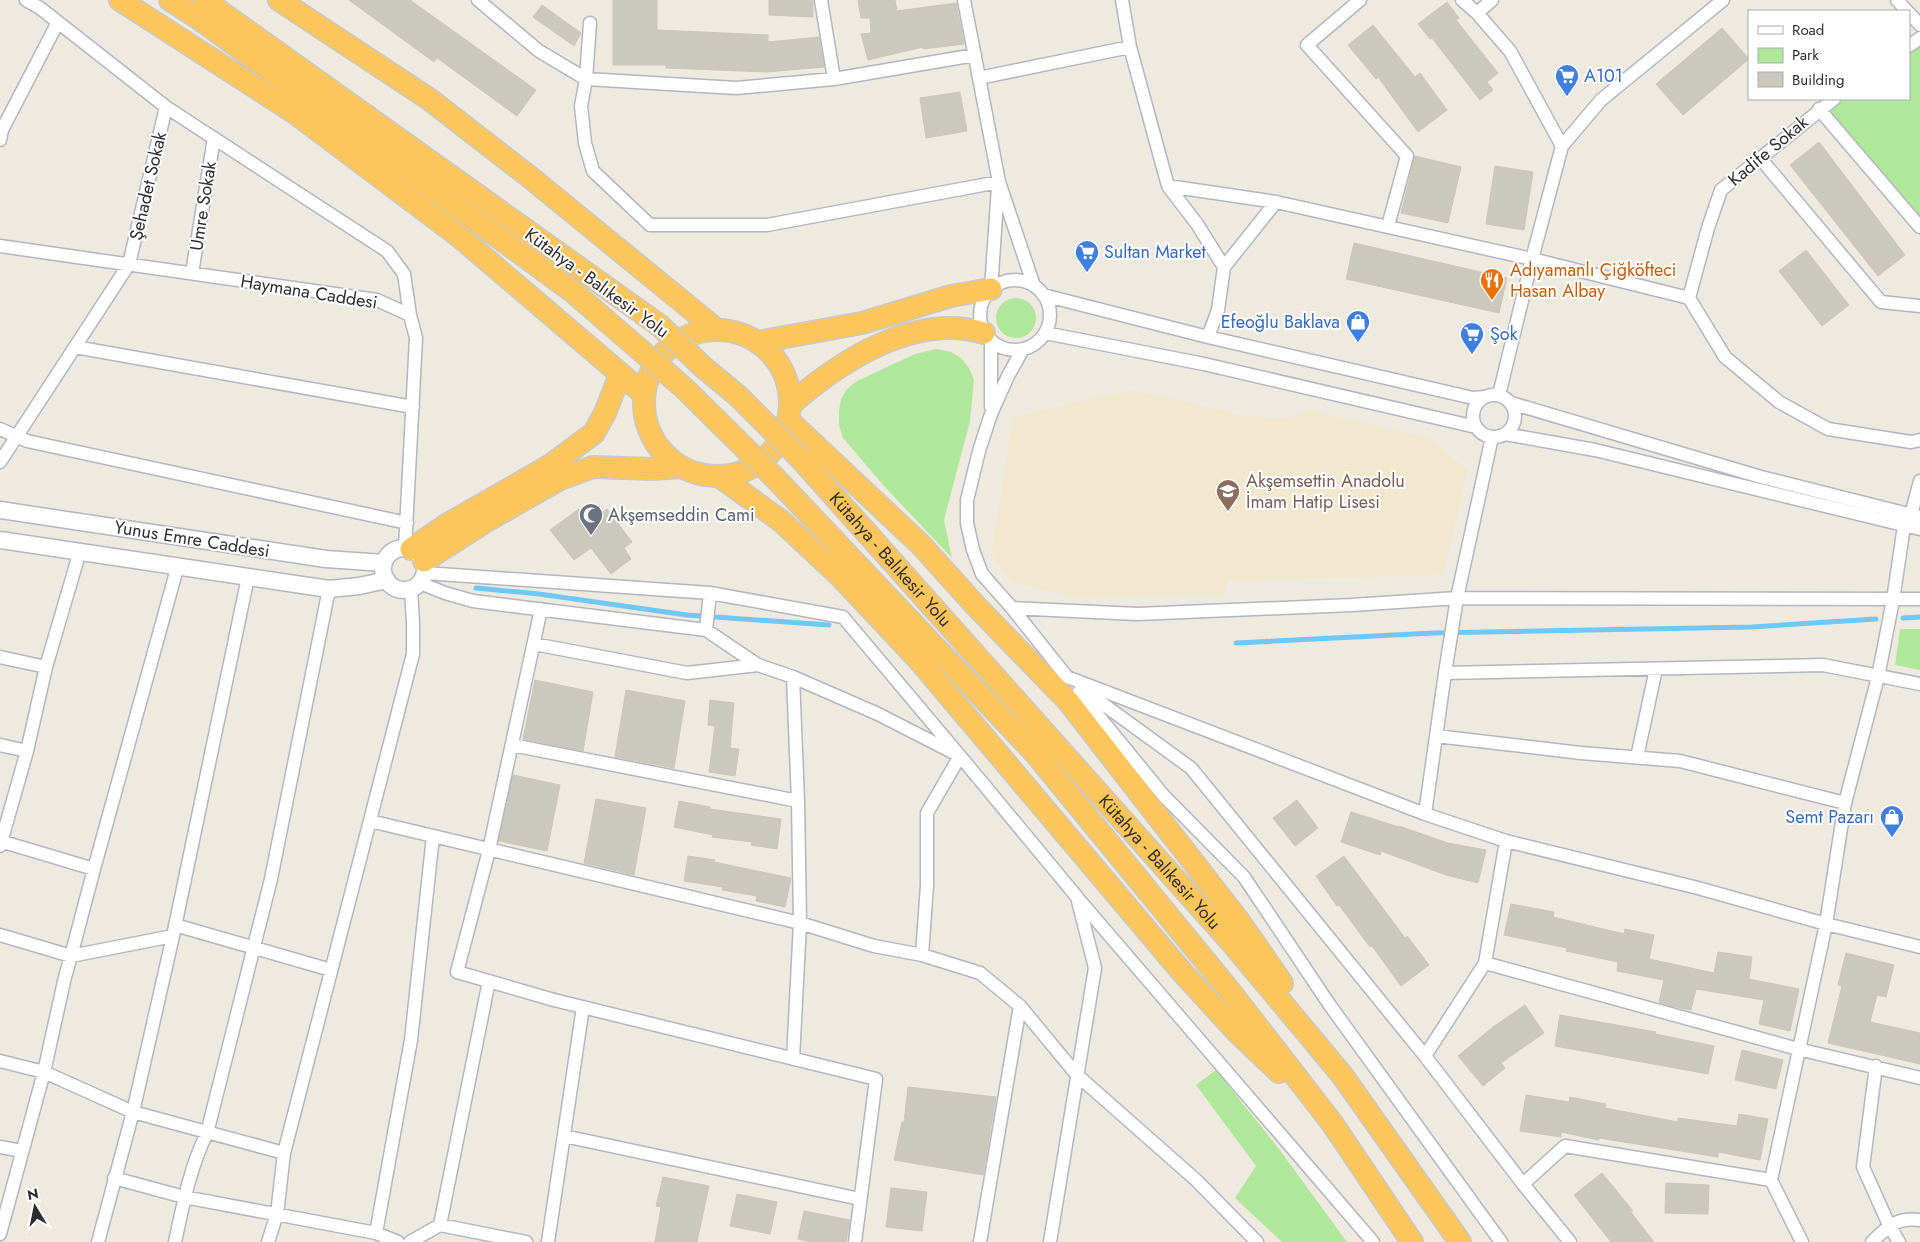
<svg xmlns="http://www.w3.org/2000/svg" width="1920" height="1242" font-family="Jost,sans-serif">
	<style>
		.education { fill: #f1e8cf }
		.green { fill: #afe89a }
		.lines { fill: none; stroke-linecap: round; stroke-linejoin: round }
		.stream { stroke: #6fc8f5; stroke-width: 5 }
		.building { fill: #cbc8be; stroke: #cbc6b9 }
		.minor-casing { stroke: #b3b5c1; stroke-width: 15 }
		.tertiary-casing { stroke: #b3b5c1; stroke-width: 19 }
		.trunk-casing { stroke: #c8c8c8; stroke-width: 24 }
		.minor { stroke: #fff; stroke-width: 12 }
		.tertiary { stroke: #fff; stroke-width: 16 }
		.trunk { stroke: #fcc65c; stroke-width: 21 }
		.trunk-bridge-casing { stroke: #c8c8c8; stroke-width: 24; stroke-linecap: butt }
		.trunk-bridge { stroke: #fcc65c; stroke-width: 21 }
		.labels { text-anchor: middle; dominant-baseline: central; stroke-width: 4; stroke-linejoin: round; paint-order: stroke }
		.shop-label { font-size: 18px; fill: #366cbe; stroke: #fff; text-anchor: start }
		.street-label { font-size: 18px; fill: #2d2d2d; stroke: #fff }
		.food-label { font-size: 18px; fill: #c56008; stroke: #fff; text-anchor: start }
		.education-label { font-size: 18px; fill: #785e54; stroke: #fff; text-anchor: start }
		.worship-label { font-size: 18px; fill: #5b616d; stroke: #fff; text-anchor: start }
	</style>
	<rect width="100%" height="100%" fill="#efeae0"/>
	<!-- education -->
	<path class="education" d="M1129,390L1188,402L1241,415L1284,419L1310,410L1427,438L1468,470L1443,575L1228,581L1224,595L1074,597L1013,582L991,554L1013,417Z"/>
	<!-- green -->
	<path class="green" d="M1920,43V221L1825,110L1841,99H1909V51Z
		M996 318a20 20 0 1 1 40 0a20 20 0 1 1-40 0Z
		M936,349L951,352L961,358L969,368L974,380L970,421L944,520L952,558L884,486L843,438L839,425V411L841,399L847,389L857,381L915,354Z
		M1900,629H1920V670L1895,665Z
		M1216,1070L1279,1149L1347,1242H1282L1235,1198L1256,1166L1196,1085Z"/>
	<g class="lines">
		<!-- stream -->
		<path class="stream" d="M476,588L539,594L687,615L829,625
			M1903,618L1920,617
			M1236,643L1434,633L1752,627L1876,619"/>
	</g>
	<!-- building -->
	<path class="building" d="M349,0H410L536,90L517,116L437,58L434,62Z
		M613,0H657V30L768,35V42L819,37L824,67L766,72L666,68V65H613Z
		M769,0H813V17L769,15Z
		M858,0H895L897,11L956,3L964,44L923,49V47L868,60L861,34L871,33L870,18H861Z
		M1447,2L1459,18L1456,20L1498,73L1487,82L1493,90L1480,100L1432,38L1430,39L1418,24Z
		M542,5L581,33L574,46L533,17Z
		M1373,25L1415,77L1420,73L1447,110L1418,132L1378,77L1376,79L1348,45Z
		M1722,28L1749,59L1683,115L1656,84Z
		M960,92L967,131L926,138L920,98Z
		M1819,142L1905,255L1878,276L1790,165Z
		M1415,156L1461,167L1448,223L1401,213Z
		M1495,166L1533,172L1524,230L1486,224Z
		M1354,243L1507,278L1499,313L1346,279Z
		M1806,250L1849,305L1822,326L1779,271Z
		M579,509L589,522L607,509L632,542L624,548L631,559L611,574L591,548L574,560L550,530Z
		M535,680L593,692L583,751L523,739Z
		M626,690L685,701L674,768L615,757Z
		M710,700L734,703L730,748L739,749L735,776L709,772L715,726L708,725Z
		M513,775L560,785L547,851L499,841Z
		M596,799L646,808L634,875L584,863Z
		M1297,800L1318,828L1295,846L1273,818Z
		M679,801L710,807V809L781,819L777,849L751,845L752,842L712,837L713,835L674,827Z
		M1351,812L1399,827V826L1448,843L1486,850L1478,883L1446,875L1381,851L1380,855L1341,842Z
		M688,856L715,860L714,862L791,878L785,907L756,901L757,896L722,890L723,887L684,881Z
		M1344,856L1405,938L1407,936L1429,965L1401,986L1372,946L1370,947L1339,905L1337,906L1316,876Z
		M1511,904L1554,912L1553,917L1624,934L1625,929L1654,935L1649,959L1714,973L1718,952L1752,957L1749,979L1799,989L1790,1031L1759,1024L1764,1000L1696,989L1691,1010L1671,1006L1659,1002L1664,980L1617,971L1618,962L1566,951L1567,948L1504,935Z
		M1846,953L1894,965L1886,997L1877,995L1870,1022L1920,1033V1064L1828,1043L1842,986L1838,985Z
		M1525,1005L1544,1033L1501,1063L1505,1068L1483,1086L1458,1056L1493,1027Z
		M1560,1015L1656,1032L1655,1034L1714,1046L1708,1074L1555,1046Z
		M1742,1050L1783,1060L1776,1089L1735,1080Z
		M908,1087L996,1097L983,1175L894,1160L902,1122H904Z
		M1526,1095L1569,1102L1570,1097L1606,1104L1605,1108L1678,1122V1118L1737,1126L1739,1114L1768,1119L1760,1160L1718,1152V1157L1599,1138V1140L1561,1132V1137L1520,1131Z
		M1602,1173L1633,1211H1630L1654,1242H1611L1574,1195Z
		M663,1177L709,1186L697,1242H655L661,1207L656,1206Z
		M1666,1183L1709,1185L1708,1214L1665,1213Z
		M891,1188L927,1192L922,1231L886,1227Z
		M737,1194L777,1202L770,1234L730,1226Z
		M804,1211L850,1220L846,1242H811L798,1239Z"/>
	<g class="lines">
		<!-- minor casing -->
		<g class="minor-casing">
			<path id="minor" d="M26,0L40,8L166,107L387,251L404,274L410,315
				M478,0L539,51L586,79L736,88L834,79L975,55
				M821,0L834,79
				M964,0L999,182L1034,286
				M1122,0L1130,47L1168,186L1197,224L1224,267
				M1360,0L1307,45L1407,156L1388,226
				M1462,0L1477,13L1510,51L1562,146
				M1897,0L1907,11
				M1477,13L1492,0
				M1909,13L1920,25
				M590,23L586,79L581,106L585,143L593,171L650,225H767L999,182
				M1909,46L1920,38
				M979,78L1130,47
				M1819,109L1920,227
				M0,140L2,130L58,22
				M1760,158L1881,302L1920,306
				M1168,186L1276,202L1532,259L1689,298L1725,357L1779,402L1828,429L1911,442L1920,440
				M0,246L377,300L410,315L416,338L405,548
				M192,273L214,138
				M980 315a35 35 0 1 1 70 0a35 35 0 1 1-70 0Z
				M991,289L998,187
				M1043,295L1208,337L1473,398L1485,397
				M1689,298L1708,228L1721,190L1834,99
				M1045,333L1204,364L1476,427
				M1208,337L1218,310L1224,267L1276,202
				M75,347L413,407
				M1023,349L1008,376L991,414L979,451L967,500V523L973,550L982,574L1012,608L1067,677L1425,814L1506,841L1698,888L1826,924L1920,947
				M1473 416a21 21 0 1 1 42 0a21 21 0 1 1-42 0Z
				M1499,395L1532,259L1562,146L1601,100L1723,0
				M1511,403L1761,477L1920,517
				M991,407V341
				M0,429L27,441L407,523
				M1505,434L1595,450L1920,529
				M0,462L129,264L166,107
				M425,573L710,593L843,617L960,756L927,813V885L922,955
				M420,583L445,593L473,601L706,630L758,665L793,677L878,714L960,756L1077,897L1095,968L1050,1242
				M1012,608L1137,614L1352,605L1457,598L1920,599
				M541,609L489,850L457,972L554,1000L876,1079L855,1242
				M706,630L710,593
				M534,644L687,673L758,665
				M0,657L46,667
				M1445,673L1457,598L1492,437
				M1081,688L1191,768L1425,1056L1523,1184L1570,1242
				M1079,692L1164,796L1244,877L1329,1004L1501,1242
				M1436,736L1581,753L1680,761L1845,803
				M0,745L27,751
				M512,745L798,801
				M1637,757L1656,669
				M1425,814L1445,673L1823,665L1920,684
				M370,821L800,923L874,946L922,955L980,973L1020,1006L1077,1075L1196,1180L1257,1242
				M0,841L94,869
				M0,846L27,751L46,667L80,551
				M1080,901L1373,1242
				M175,925L331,970
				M0,935L71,956L65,977L44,1072L0,1234
				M173,936L71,956L94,869L178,565
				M1485,963L1798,1049L1920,1078
				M1425,1056L1485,963L1506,841
				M793,1059L800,923L798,801L793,677
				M0,1061L44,1072L133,1112L284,1153
				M1876,1066L1863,1167L1889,1225L1899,1242
				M564,1136L860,1199
				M0,1147L22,1151
				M114,1178L184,1197L376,1233L398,1242
				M1523,1184L1565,1146L1771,1180
				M440,1225L489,981
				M376,1233L411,1040L433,836
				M98,1242L133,1112L173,936L248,577
				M175,1242C183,1205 190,1167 207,1133L271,879L329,589
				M268,1242L277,1214L284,1153L413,654V623L411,589
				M410,1242L440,1225L526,1242
				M548,1242L583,1007
				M980,1242L1020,1006
				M1802,1242L1771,1180L1826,924L1845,803L1878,677L1893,600L1904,526L1911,515L1920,481
				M1872,1242C1888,1226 1897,1217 1920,1220"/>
		</g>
		<!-- tertiary casing -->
		<g class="tertiary-casing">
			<path id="tertiary" d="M0,510L326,559L384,563
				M0,540L329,589L359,586L387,580
				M383 569a21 21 0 1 1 42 0a21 21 0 1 1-42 0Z"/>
		</g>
		<!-- trunk casing -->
		<g class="trunk-casing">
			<g id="trunk">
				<path d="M120,0L295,113L460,237L644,394"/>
				<path d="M170,0L201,20L572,291L639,349"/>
				<path d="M204,0L659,325"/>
				<path d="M279,0L429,99L531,178L717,330"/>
				<circle cx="717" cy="403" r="73"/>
				<path d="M758,342L862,323L951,296L991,289"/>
				<path d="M790,405C840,361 915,312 984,333"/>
				<path d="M788,420L921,545L975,605L1068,701L1239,921L1282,983"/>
				<path id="s1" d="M800,458L1232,943L1342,1075L1460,1242"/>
				<path d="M719,476L781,521L840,576L918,659L1182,972L1236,1031L1279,1072"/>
				<path d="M775,478L1035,753L1229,990L1332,1123L1412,1242"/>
				<path d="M411,549L448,524L551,465L594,433L605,413L620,375"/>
				<path d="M424,561L488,520L560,479L593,467L653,469L681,467"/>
			</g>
		</g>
		<!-- minor -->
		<use href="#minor" class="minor"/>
		<!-- tertiary -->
		<use href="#tertiary" class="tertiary"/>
		<!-- trunk -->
		<use href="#trunk" class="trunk"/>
		<!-- trunk-bridge casing -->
		<g class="trunk-bridge-casing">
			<path id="trunk-bridge" d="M659,325L703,367L738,396L800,458
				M639,349L684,388L775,478"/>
		</g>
		<!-- trunk-bridge -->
		<use href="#trunk-bridge" class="trunk-bridge"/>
	</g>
	<!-- icons -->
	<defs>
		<g id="supermarket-pin" transform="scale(1.25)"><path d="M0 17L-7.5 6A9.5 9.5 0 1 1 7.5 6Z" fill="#3f7fe0" stroke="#fff"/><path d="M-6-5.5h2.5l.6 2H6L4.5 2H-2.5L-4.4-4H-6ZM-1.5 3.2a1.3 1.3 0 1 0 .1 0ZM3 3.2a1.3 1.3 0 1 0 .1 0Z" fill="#fff"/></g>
		<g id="restaurant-pin" transform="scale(1.25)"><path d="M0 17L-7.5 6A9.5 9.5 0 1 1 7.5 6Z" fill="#e8710a" stroke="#fff"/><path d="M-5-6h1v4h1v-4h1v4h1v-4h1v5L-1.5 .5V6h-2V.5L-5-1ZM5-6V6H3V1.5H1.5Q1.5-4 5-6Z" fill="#fff"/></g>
		<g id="shop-pin" transform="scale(1.25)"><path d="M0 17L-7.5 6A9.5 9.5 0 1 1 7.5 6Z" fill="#3f7fe0" stroke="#fff"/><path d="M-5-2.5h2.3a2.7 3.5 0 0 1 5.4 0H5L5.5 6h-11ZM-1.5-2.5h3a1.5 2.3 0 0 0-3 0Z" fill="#fff"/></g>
		<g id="school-pin" transform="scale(1.25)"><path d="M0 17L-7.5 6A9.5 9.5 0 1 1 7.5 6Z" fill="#8d6e63" stroke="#fff"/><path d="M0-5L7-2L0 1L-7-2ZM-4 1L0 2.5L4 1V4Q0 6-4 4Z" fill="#fff"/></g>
		<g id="mosque-pin" transform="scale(1.25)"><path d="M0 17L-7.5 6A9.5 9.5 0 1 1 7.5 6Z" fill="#6b7280" stroke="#fff"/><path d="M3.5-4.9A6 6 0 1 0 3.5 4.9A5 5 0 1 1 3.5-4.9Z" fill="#fff"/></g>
	</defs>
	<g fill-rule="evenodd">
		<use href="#supermarket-pin" x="1567" y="76"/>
		<use href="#supermarket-pin" x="1087" y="252"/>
		<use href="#restaurant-pin" x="1492" y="280"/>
		<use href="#shop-pin" x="1358" y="322"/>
		<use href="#supermarket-pin" x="1472" y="334"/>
		<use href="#school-pin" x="1228" y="491"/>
		<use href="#mosque-pin" x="591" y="515"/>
		<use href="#shop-pin" x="1892" y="817"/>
	</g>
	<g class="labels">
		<!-- shop labels -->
		<g class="shop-label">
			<text x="1584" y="76">A101</text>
			<text x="1104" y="252">Sultan Market</text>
			<text x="1340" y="322" text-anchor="end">Efeoğlu Baklava</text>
			<text x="1490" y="334">Şok</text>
			<text x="1874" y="817" text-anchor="end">Semt Pazarı</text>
		</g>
		<!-- street labels -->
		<g class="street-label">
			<text transform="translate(1768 151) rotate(-40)">Kadife Sokak</text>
			<text transform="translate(148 186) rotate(-77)">Şehadet Sokak</text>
			<text transform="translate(203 206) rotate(-81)">Umre Sokak</text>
			<text transform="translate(597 283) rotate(36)">Kütahya - Balıkesir Yolu</text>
			<text transform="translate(309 292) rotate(9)">Haymana Caddesi</text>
			<text transform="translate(192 539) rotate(9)">Yunus Emre Caddesi</text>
			<text stroke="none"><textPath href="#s1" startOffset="136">Kütahya - Balıkesir Yolu</textPath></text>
			<text stroke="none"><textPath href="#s1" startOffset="541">Kütahya - Balıkesir Yolu</textPath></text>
		</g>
		<!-- food labels -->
		<g class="food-label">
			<text x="1510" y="270">Adıyamanlı Çiğköfteci<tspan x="1510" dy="21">Hasan Albay</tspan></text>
		</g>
		<!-- education labels -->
		<g class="education-label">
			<text x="1246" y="481">Akşemsettin Anadolu<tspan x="1246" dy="21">İmam Hatip Lisesi</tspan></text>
		</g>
		<!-- worship labels -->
		<g class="worship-label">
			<text x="608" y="515">Akşemseddin Cami</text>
		</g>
	</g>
	<!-- legend -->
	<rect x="1748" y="10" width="162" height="90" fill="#ffffff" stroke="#ababab"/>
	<rect x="1758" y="26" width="25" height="8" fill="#ffffff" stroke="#ababab"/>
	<text x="1792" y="35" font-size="15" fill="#2d2d2d">Road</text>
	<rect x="1758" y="48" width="25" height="15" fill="#afe89a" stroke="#ababab"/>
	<text x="1792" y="60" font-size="15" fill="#2d2d2d">Park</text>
	<rect x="1758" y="72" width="25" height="15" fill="#cbc8be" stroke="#ababab"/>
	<text x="1792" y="85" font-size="15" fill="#2d2d2d">Building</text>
	<!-- north arrow -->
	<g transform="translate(35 1207) rotate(350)" stroke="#ffffff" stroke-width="4" paint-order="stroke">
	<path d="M0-4L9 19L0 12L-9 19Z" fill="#2d2d2d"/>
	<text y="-8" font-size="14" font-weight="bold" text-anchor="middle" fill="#2d2d2d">N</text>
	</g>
</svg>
